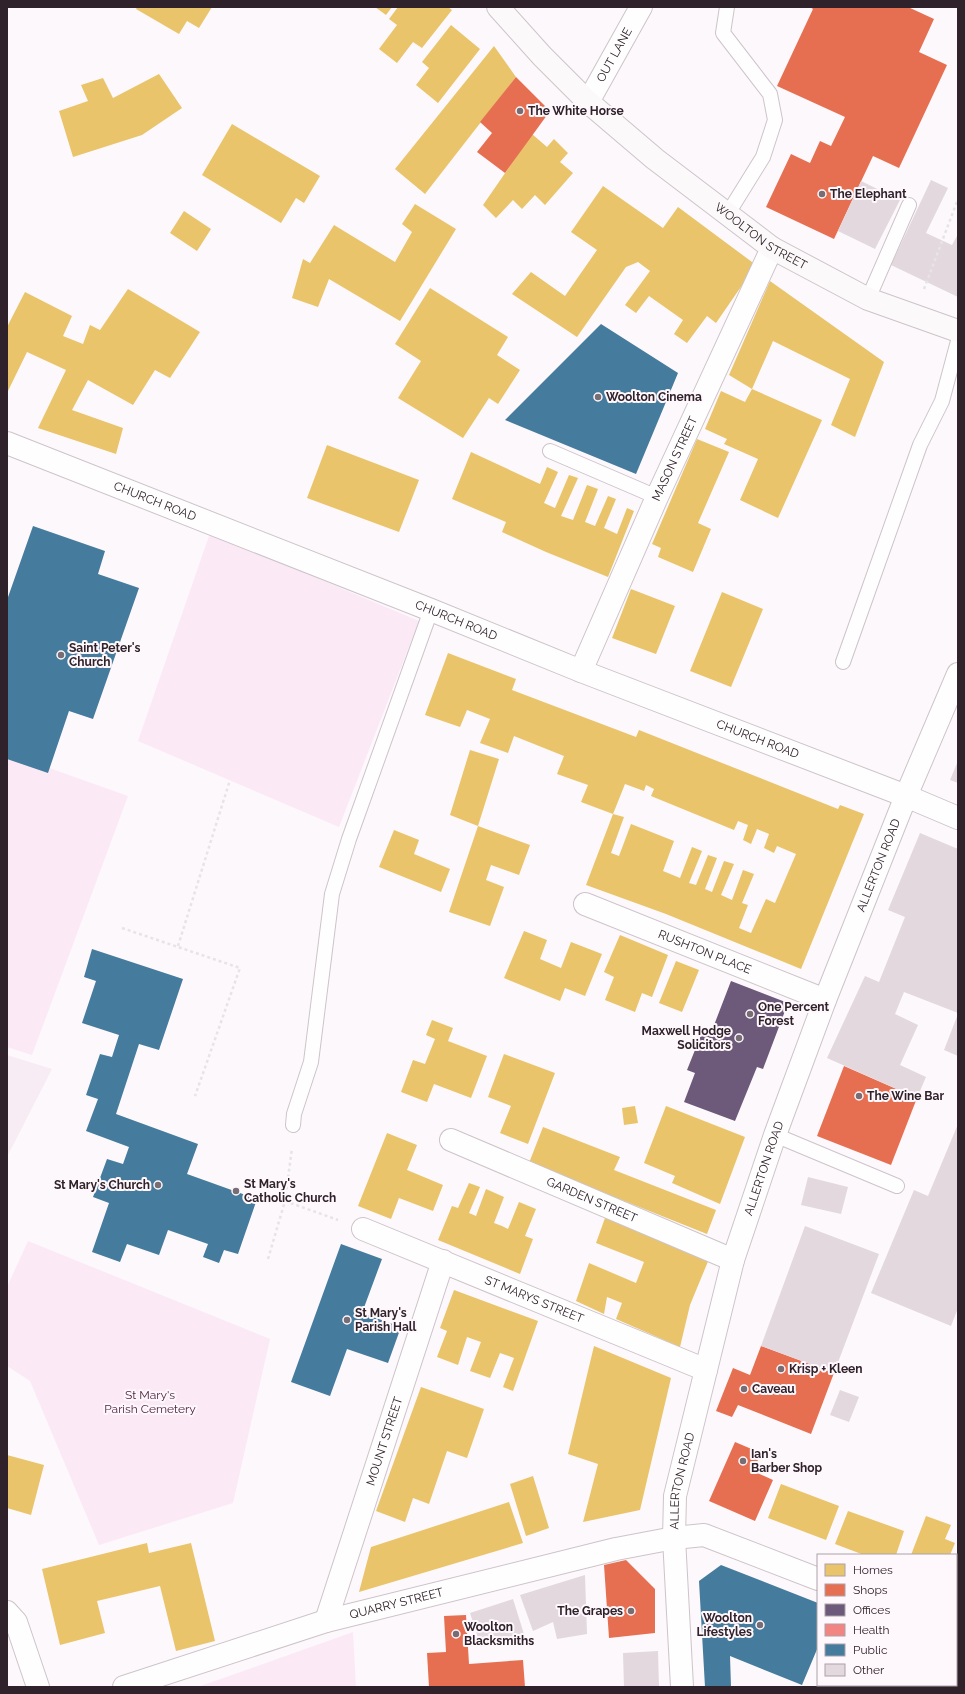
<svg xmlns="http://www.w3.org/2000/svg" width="965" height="1694" font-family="Raleway,sans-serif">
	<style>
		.built { fill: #f8ecf4 }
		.green { fill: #fce9f6 }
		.homes { fill: #e9c46a; fill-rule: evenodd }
		.shops { fill: #e76f51 }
		.offices { fill: #6d597a }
		.health { fill: #f28482 }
		.public { fill: #457b9d }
		.building { fill: #e2d8de }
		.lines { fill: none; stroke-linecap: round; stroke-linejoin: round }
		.service-casing { stroke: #cdc4ca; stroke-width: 16 }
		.minor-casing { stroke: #cdc4ca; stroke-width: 24 }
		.secondary-casing { stroke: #cdc4ca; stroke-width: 24 }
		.path { stroke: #e6e4e6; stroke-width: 2.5; stroke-dasharray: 3 3; stroke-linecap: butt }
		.service { stroke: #fffefe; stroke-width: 14 }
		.minor { stroke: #fffefe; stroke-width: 22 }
		.secondary { stroke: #fbf9fa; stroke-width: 22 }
		.poi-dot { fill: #776d74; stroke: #fef7fb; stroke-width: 1.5 }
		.labels { text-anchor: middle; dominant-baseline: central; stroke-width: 4; stroke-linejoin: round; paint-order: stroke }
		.street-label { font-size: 12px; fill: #2f222b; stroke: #fef7fb }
		.poi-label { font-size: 12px; font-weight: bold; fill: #2f222b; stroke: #fef7fb; text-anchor: start }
		.park-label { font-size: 12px; fill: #4c1d3f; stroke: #fef7fb }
	</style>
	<rect width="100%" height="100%" fill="#fdf8fb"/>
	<!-- built -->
	<path class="built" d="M7,1055L52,1069L7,1157Z"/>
	<!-- green -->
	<path class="green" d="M210,533L419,621L339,827L138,741Z
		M7,753L128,796L32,1055L7,1047Z
		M28,1241L270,1339L233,1503L99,1545L30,1381L7,1366V1287Z
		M353,1632L356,1687H198Z"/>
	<!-- homes -->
	<path class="homes" d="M137,7H212L199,28L187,21L179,34L136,9Z
		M375,7H392L386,15Z
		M398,7H448L452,10L422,48L413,42L397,63L379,49L397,25L389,19Z
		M451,25L480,49L438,103L416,85L429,68L422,62Z
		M494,46L516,77L425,194L395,169Z
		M159,74L182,108L142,135L73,157L59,111L88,101L81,85L103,78L113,98Z
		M232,124L320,176L304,203L296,198L281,223L202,175Z
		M532,134L547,147L554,139L568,153L560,162L573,173L545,205L535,195L522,209L513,200L496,218L483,205Z
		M603,186L663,228L678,207L756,265L716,323L707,316L687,343L674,334L683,320L649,296L636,313L625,305L650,271L638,262L626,267L577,337L512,294L531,272L565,296L597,250L571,232Z
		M415,204L456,229L400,321L329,279L318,307L292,298L303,259L310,263L334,225L395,262L412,232L402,224Z
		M184,211L211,229L197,251L170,233Z
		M770,281L884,362L855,437L831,425L850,379L773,341L752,389L729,375Z
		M430,288L508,337L497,355L520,370L498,404L489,398L463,438L398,398L421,361L395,344Z
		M128,289L200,332L170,378L155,370L133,405L88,380L72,410L123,428L116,454L38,428L66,370L27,352L7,393V327L25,292L72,316L63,336L83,344L90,325L100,330Z
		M752,389L822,420L778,518L740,500L758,459L724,444L727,439L705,429L721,391L745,402Z
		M697,439L729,452L698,523L711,529L693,572L658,557L661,548L652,544Z
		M327,445L419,480L399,532L307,498Z
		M471,452L540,484L547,467L558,472L544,503L555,508L569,475L578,478L561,516L573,520L587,485L598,489L585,522L595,526L608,496L616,499L604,528L617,534L627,508L634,511L608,577L546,552L502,532L506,522L452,499Z
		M631,589L675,606L656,654L612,638Z
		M722,592L763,609L731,687L690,671Z
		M448,653L516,679L512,690L636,737L639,730L838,809L840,805L864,814L801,969L666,914L586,885L613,814L581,802L588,785L557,774L564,756L514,736L508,753L480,743L490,719L467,710L460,727L425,715ZM625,784L644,791L646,785L654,789L651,796L734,830L738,821L748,825L743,840L751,844L757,829L769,834L764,848L774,853L777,846L796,854L775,903L766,899L751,933L739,928L748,905L742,903L754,874L743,870L732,900L721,895L734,864L724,861L712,892L705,889L717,858L708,855L696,885L689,883L702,851L692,847L680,878L663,871L674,841L631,824L619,856L611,853L624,817L613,814Z
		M470,750L499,759L478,826L450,815Z
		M478,826L530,845L519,875L491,865L486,880L504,887L490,926L449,912Z
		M394,830L419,840L414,854L450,869L441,892L379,867Z
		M524,931L547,940L540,959L561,968L571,942L602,954L585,996L565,988L560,1001L504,978Z
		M620,935L668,955L652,997L642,993L635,1012L605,1000L614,977L604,972Z
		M676,961L699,970L682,1012L659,1003Z
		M432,1020L453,1028L448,1041L487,1056L471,1098L434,1084L427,1102L401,1092L413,1060L425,1064L435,1039L426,1035Z
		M504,1054L555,1073L528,1144L500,1133L511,1106L488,1097Z
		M635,1106L638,1123L624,1125L622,1108Z
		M666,1106L745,1137L720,1204L672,1183L675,1176L644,1163Z
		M543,1127L620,1157L614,1170L716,1210L707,1234L529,1163Z
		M387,1133L417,1145L407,1170L443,1185L433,1211L399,1198L391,1219L358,1206Z
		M469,1183L480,1187L469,1213L476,1216L486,1189L504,1197L494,1223L502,1226L508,1229L519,1202L536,1209L525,1236L533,1239L520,1274L438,1240L452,1206L458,1208Z
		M605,1218L709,1259L690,1305L680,1347L616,1319L622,1303L607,1297L604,1314L576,1301L589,1263L636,1283L644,1262L596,1243Z
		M454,1290L538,1321L513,1391L503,1387L514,1358L500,1353L490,1378L470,1371L481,1342L467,1337L458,1365L437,1357L447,1331L440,1328Z
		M594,1346L671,1378L640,1510L583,1522L598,1464L568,1454Z
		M421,1387L484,1409L467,1458L447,1451L429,1504L413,1498L405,1522L376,1511Z
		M7,1455L44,1465L31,1515L7,1508Z
		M533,1476L549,1528L526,1536L510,1484Z
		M781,1484L839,1506L826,1540L768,1518Z
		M509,1502L523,1543L359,1592L371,1547Z
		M848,1511L904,1531L896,1555H864L835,1544Z
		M926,1516L951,1525L945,1539L955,1543L950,1555H911Z
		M147,1543L149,1553L191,1543L215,1641L176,1651L160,1586L97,1601L105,1633L60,1645L42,1569Z"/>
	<!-- shops -->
	<path class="shops" d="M810,7H908L934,19L919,52L947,65L899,168L873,156L834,239L766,207L791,154L810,163L820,141L831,146L845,117L777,86L813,9Z
		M516,77L550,111L505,173L477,152L492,133L480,122Z
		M844,1066L917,1098L891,1165L817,1136Z
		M761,1346L834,1373L811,1434L738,1405L732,1417L716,1411L733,1368L750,1375Z
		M735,1442L761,1453L753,1471L773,1480L755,1521L709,1501Z
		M626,1560L655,1589V1633L609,1638L604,1565Z
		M466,1615L469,1664L523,1660L525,1687H429L427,1653L446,1652L444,1616Z"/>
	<!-- offices -->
	<path class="offices" d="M731,981L788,1003L763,1069L757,1067L735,1121L684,1102L695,1073L687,1070L703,1030L711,1033Z"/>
	<!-- health -->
	<path class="health" d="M822,1685H866L865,1687H821Z
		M880,1685H952L957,1687H879Z"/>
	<!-- public -->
	<path class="public" d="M601,324L678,373L636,474L505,420Z
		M33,526L105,551L98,574L139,588L93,719L69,711L48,773L7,759V600Z
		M92,949L183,979L159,1050L139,1044L116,1114L198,1144L187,1174L257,1199L238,1254L224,1250L219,1263L203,1257L208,1244L168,1230L159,1255L127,1244L120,1262L92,1252L109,1203L93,1197L107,1159L123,1164L129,1147L86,1131L98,1099L86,1095L100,1054L112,1057L119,1035L82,1023L96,981L84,977Z
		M341,1244L382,1259L362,1313L401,1327L388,1363L347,1349L330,1396L291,1382Z
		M721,1565L818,1603V1647L802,1685L730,1656L731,1687H705L699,1581Z"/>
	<!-- building -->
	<path class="building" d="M931,180L948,188L926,233L952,245L958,234V297L891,265Z
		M861,181L900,200L875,249L838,231Z
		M958,761V783L950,780Z
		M920,833L958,849V1013L904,992L895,1014L918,1025L900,1065L926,1077L917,1098L827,1058L865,976L879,982L905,917L888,910Z
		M958,1014V1056L944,1050Z
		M958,1124V1308L951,1326L871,1293L914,1190L928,1196Z
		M808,1177L848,1187L841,1214L801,1205Z
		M805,1226L879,1254L834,1373L761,1346Z
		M840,1390L859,1397L849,1422L830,1415Z
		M585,1575L587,1634L557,1639L553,1622L533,1631L520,1595Z
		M513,1599L524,1634L481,1647L470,1613Z
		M658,1651L659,1687H624L623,1653Z"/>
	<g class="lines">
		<!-- service casing -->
		<g class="service-casing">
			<path id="service" d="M727,215L763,157L775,120L770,94L723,33L727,7
				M868,299L909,205
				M550,451L657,497
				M843,662L920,445L942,401L958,341
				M293,1125L294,1114L311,1062L332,894L349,839L431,610
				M775,1135L897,1186"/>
		</g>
		<!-- minor casing -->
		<g class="minor-casing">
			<g id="minor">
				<path id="s1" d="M588,102L641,7"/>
				<path id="s2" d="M7,443L431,610L581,671L906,796L958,818"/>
				<path id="s3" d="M581,671L657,497L772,248"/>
				<path id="s4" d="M585,904L825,1000"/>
				<path id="s5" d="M451,1140L733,1260"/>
				<path id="s6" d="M363,1229L706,1370"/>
				<path d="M7,1612L16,1622L38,1687"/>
				<path id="s7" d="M326,1621L443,1261"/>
				<path d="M956,1632H958"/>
				<path id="s8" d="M124,1687L326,1621L616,1549L674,1538L704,1535L818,1579"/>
				<path id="s9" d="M682,1687L674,1538L675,1496L733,1260L775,1135L825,1000L906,796L958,674"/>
			</g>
		</g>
		<!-- secondary casing -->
		<g class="secondary-casing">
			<g id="secondary">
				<path id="s10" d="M498,7L542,56L588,102L655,159L772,248L868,299L958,331"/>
			</g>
		</g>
		<!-- path -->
		<path class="path" d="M924,289L958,199
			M122,928L240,968L195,1096
			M178,946L230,780
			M285,1201L338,1220
			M268,1259L285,1201L292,1148"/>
		<!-- service -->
		<use href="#service" class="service"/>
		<!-- minor -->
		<use href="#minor" class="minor"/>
		<!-- secondary -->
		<use href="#secondary" class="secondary"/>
	</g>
	<!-- markers -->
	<g class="poi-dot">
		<circle cx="520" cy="111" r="4"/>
		<circle cx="822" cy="194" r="4"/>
		<circle cx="598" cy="397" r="4"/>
		<circle cx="61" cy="655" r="4"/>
		<circle cx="750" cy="1014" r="4"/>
		<circle cx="739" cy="1038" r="4"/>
		<circle cx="859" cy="1096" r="4"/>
		<circle cx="158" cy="1185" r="4"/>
		<circle cx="236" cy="1191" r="4"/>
		<circle cx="347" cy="1320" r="4"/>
		<circle cx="781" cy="1369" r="4"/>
		<circle cx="744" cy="1389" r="4"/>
		<circle cx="743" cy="1461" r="4"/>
		<circle cx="631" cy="1611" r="4"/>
		<circle cx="760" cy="1625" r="4"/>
		<circle cx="456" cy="1634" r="4"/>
	</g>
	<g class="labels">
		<!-- street labels -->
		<g class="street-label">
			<text stroke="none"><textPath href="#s1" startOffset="54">OUT LANE</textPath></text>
			<text stroke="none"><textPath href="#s10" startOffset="350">WOOLTON STREET</textPath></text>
			<text stroke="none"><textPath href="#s3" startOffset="232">MASON STREET</textPath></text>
			<text stroke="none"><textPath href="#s2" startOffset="159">CHURCH ROAD</textPath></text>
			<text stroke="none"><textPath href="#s2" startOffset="483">CHURCH ROAD</textPath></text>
			<text stroke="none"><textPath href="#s2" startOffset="807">CHURCH ROAD</textPath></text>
			<text stroke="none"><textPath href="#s9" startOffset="855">ALLERTON ROAD</textPath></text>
			<text stroke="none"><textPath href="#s4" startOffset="129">RUSHTON PLACE</textPath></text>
			<text stroke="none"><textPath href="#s9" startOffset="531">ALLERTON ROAD</textPath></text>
			<text stroke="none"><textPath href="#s5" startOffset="153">GARDEN STREET</textPath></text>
			<text stroke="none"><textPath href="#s6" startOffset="185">ST MARYS STREET</textPath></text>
			<text stroke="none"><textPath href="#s7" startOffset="189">MOUNT STREET</textPath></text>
			<text stroke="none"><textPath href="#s9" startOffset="207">ALLERTON ROAD</textPath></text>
			<text stroke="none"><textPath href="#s8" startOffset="285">QUARRY STREET</textPath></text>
		</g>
		<!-- poi labels -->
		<g class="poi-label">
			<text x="528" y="111">The White Horse</text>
			<text x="830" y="194">The Elephant</text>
			<text x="606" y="397">Woolton Cinema</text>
			<text x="69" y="648">Saint Peter's<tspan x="69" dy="14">Church</tspan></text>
			<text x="758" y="1007">One Percent<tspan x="758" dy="14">Forest</tspan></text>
			<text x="731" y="1031" text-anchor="end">Maxwell Hodge<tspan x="731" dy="14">Solicitors</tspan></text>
			<text x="867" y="1096">The Wine Bar</text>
			<text x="244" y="1184">St Mary's<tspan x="244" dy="14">Catholic Church</tspan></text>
			<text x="150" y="1185" text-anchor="end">St Mary's Church</text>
			<text x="355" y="1313">St Mary's<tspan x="355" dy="14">Parish Hall</tspan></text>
			<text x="789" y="1369">Krisp + Kleen</text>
			<text x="752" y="1389">Caveau</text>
			<text x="751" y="1454">Ian's<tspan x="751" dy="14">Barber Shop</tspan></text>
			<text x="623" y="1611" text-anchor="end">The Grapes</text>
			<text x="752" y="1618" text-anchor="end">Woolton<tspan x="752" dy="14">Lifestyles</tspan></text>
			<text x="464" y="1627">Woolton<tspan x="464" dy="14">Blacksmiths</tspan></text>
		</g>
		<!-- park labels -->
		<g class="park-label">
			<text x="150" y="1395">St Mary's<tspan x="150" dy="14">Parish Cemetery</tspan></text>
		</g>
	</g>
	<!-- border -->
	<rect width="965" height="1694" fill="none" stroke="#2f222b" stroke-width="16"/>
	<!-- legend -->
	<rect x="817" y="1554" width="140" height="132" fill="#fef7fb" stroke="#aba2a8"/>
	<rect x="825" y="1564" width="20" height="12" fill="#e9c46a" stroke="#aba2a8"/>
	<text x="853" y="1574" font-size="12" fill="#2f222b">Homes</text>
	<rect x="825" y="1584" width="20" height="12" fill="#e76f51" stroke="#aba2a8"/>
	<text x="853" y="1594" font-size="12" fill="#2f222b">Shops</text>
	<rect x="825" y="1604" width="20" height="12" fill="#6d597a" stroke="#aba2a8"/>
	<text x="853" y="1614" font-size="12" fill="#2f222b">Offices</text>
	<rect x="825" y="1624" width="20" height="12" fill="#f28482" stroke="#aba2a8"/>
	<text x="853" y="1634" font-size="12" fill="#2f222b">Health</text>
	<rect x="825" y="1644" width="20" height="12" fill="#457b9d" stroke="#aba2a8"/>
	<text x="853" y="1654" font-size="12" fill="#2f222b">Public</text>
	<rect x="825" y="1664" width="20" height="12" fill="#e2d8de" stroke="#aba2a8"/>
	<text x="853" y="1674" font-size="12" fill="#2f222b">Other</text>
</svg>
